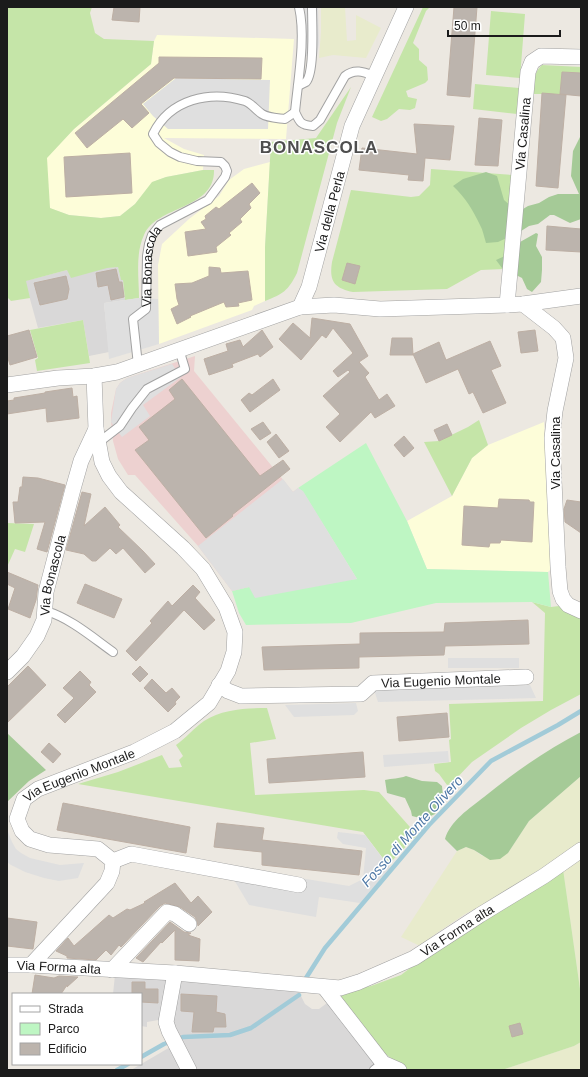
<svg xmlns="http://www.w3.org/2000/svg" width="588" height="1077" font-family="Arial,sans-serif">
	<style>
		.residential { fill: #d9d8d8 }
		.commercial { fill: #edd1d0 }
		.education { fill: #fdfdd9 }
		.farmland { fill: #e8ebcc }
		.grass { fill: #c5e5a8 }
		.forest { fill: #a5ca97 }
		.park { fill: #bef6c3 }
		.parking { fill: #dfdfdf }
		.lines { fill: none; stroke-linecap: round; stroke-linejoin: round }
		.stream { stroke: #a2cbd8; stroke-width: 4.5 }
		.building { fill: #bcb4ad; stroke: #bdafa4 }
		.service-casing { stroke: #a2a2a2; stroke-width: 10 }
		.minor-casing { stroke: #a2a2a2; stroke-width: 16 }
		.service { stroke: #fff; stroke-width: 8 }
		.minor { stroke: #fff; stroke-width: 15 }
		.labels { text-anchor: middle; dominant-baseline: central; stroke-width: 3; stroke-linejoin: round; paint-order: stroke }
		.street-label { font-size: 13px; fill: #1b1b1b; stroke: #fff }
		.water-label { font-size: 14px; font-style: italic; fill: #4d77a5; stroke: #fff }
		.district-label { font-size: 17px; font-weight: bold; letter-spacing: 1px; fill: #4e4e4e; stroke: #fff }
	</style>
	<rect width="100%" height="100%" fill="#ece8e1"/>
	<!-- residential -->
	<path class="residential" d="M118,267L121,279H123L125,300L104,303L109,352L89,356L83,320L38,328L25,281L67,270Z
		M115,975L299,992L305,1004L312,1009H319L327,1003L384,1053L407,1070H131L172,1046L164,1019L147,1022V1027L141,1026V994H113Z"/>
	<!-- commercial -->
	<path class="commercial" d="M195,356L194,371L293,492L298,488L249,587L232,591L198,546L135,475H128L118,459L113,441L111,422V413L116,389L120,383L127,378Z"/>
	<!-- education -->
	<path class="education" d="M157,35L294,39L286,139L164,138L184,149L204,155L203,170L166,177L153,182L135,204L120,216L101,218L69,215L49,208L46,158L74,129L151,64L154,41Z
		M270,162L265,247V301L254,306L252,310L159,344L158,265L162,244L189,219L219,196L229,180L244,169Z
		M544,422L547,489L553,567L548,572L427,569L407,521L452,496L472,458L488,445Z"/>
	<!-- farmland -->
	<path class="farmland" d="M321,7H345L347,41L356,40V15L381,28L366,58L333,55L319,58L321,32Z
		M581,776V841L551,864L503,895L465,914L434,935L420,946L401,937L457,851L466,847L474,850L482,856L508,853L529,821Z
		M581,856V996L563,869Z
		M581,1042V1070H502L574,1046Z"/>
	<!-- grass -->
	<path class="grass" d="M7,7H92L90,13L95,33L104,39L154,41L151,64L74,129L47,158L50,208L69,215L101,218L120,216L135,204L152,182L166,177L203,170H214C215,210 157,205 144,235C135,254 139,278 139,298L125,300L123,280H121L118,267L107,268L71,278L67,270L26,281L30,298L11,301L7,297Z
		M423,7H430L426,11L413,43L419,49V60L427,67L428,80L425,83L406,91L408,97L417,99L415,108L410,110L399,109L387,119L381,121L372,117Z
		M491,11L525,14L520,78L486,75Z
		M542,65L581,67V73L562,72L560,94H532C534,83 533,73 542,65Z
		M475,84L519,88L517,114L473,109Z
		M351,87L337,123L297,273C288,291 283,294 265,301V247L271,142L316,138Z
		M431,169L513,175L504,269L481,270L447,289L353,292C334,288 329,281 332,262L351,190L411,197L419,196L430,185Z
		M83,320L90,363L37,371L35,360L38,358L30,330Z
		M479,420L488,445L472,458L452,496L424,442L439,441L468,427Z
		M7,523L34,524L25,552L15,549L7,567Z
		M532,602L551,607L559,606L581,619V694L551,710L521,728L472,762L451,784L447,785L439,774L435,771L434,764L451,762L449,740L451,739L449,704L543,701L545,613Z
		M267,708L276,739L250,743L255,795L364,790L379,792L417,835L388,865L363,832L78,784L118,772L162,755L169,768L182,767L179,760L183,756L176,745C186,738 194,728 204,721C222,709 246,708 267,708Z
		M563,869L581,996V1042L574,1046L502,1070H407L384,1053L334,993L371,986L401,975L434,950Z"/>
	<!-- forest -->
	<path class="forest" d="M581,135V219L570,223L554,215H550L538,224L529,226L518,233L498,242L486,243C484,237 483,230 480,225C473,210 465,197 453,186L463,179L486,172L497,176L504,200L518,212L528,206L539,203L549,197L558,194H579L571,176L573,151Z
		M536,233L538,234L536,246L542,257V270L541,282L532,292L527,289L522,278L502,268L496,260L507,255L520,242Z
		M581,732V776L529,821L508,853L500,859L490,860L474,850L466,847L457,851L445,839C450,821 470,808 484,797C515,772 546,750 581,732Z
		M7,733L46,770L29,781L7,802Z
		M406,776L422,781L437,782L442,786L443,797L435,814L424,819L412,816L411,811L405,798L387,793L385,780C392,778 399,779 406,776Z"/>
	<!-- park -->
	<path class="park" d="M366,443L407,521L427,569L548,572L551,607L532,602L436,603L351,623L246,625L239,613L232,591L249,587L357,579L303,492L298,488Z"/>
	<!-- parking -->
	<path class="parking" d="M305,7H318L319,43L317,56H306Z
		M176,78L270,80L268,129H168L153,116L143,104Z
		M139,298L158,299L159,344L109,359L104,303Z
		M172,364L181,377L143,405L150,416L122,437L111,422L116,389L120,383L127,378Z
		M283,479L293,492L298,488L303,491L357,579L255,598L249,587L232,591L198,546Z
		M448,658H519V668H448Z
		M530,685L536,698L378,702L374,690Z
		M356,703L358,711L354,715L294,717L285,705Z
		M448,751L449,762L384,767L383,755Z
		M8,832L12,842L16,849L21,853L30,858L60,865L84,863L78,878L59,881L44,878L25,872L11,865L7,862V833Z
		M338,832L365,835L390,868L360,903L319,897L316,917L249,905L233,878V867L349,886L363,879L366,848L343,844L337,838Z"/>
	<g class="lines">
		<!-- stream -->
		<path class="stream" d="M306,978L325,948L429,825L491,761L558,725L581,711
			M141,1057L164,1044L183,1037L230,1035L251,1028L299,995
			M117,1070L128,1064"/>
	</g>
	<!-- building -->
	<path class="building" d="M114,7H140L139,22L112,20Z
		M454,7H477L470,97L447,95Z
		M159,57L262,58L261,79L174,78L141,104L149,113L132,128L123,119L87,148L75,133L159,63Z
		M562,72L581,73V96L560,94Z
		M542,93L566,95L558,188L536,186Z
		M479,118L502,120L498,166L475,165Z
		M414,124L454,126L450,160L425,158L423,181L408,180L409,175L359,170L362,148L417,154Z
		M130,153L132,193L66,197L64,157Z
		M252,183L260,193L249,204L251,208L240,219L242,222L229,233L231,235L216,247L217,252L188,256L185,232L206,229L201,222L206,219L205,216L216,207L219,209Z
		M547,226L581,229V252L546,250Z
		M347,263L360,266L355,284L342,280Z
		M209,267L220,268L221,273L248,271L252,300L238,303L239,306L226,307L224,302L190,316L191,317L177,324L171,309L179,305L177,299L175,284L192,283L209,276Z
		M116,269L119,282H122L124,297L111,300L108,285L98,287L96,273Z
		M66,276L69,289L67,299L40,305L34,283Z
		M312,318L350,324L368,356L359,362L369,373L365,377L379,400L387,394L395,406L375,418L371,412L340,442L326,427L340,414L323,396L350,372L348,370L338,377L333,371L353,353L333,328L326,338L322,335L301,360L279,339L293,323L310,338Z
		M29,330L37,357L10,365L7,355V336Z
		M262,330L273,347L260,357L258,354L232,364L233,367L209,375L204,359L228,351L226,344L240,340L243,347Z
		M535,330L538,351L521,353L518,332Z
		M392,338H412L413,355H390Z
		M490,341L501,366L491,370L506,403L483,413L473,392L469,394L458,369L426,383L413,354L439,342L446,360Z
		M182,379L260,476L283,460L290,469L232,515L233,516L206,538L135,450L149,440L139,427L175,399L169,390Z
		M273,379L280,390L250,412L241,400L249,393L252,395Z
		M72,388L73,397L77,396L79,418L47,422L46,408L7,414V401L14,400V398L45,393V392Z
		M263,422L271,433L260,440L251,429Z
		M447,424L452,435L439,441L434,430Z
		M276,434L289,451L279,458L267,442Z
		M404,436L414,448L404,457L394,445Z
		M23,477L38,478L65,485L47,552L37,549L45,522L15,523L13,502H18L20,487H22Z
		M82,492L91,494L84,526L105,507L120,525L118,527L143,551L155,564L145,573L123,548L116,554L110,548L96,561H92L84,554L66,550Z
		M499,499L529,500L530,502H534L532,542L501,540L500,543H490L489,547L462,545L464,506L498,508Z
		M567,500L581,502V533L565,522L564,509Z
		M7,572L38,585L36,600L30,618L8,609L15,588L7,584Z
		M85,584L122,599L114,618L77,603Z
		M193,585L200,592L195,598L215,620L204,630L184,610L136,661L126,651L152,623L150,621L168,601L172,606Z
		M528,620L529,644L445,646L444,655L359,657V668L264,670L262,647L360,644V633L444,632L445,623Z
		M28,666L46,685L7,723V687Z
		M140,666L148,674L140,682L132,674Z
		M80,671L91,682L89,685L96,692L65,723L57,715L74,698L63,688Z
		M152,679L166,693L172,688L180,697L175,702L176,704L168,712L144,688Z
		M447,713L449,737L399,741L397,717Z
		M49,743L61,754L53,763L41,752Z
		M363,752L365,777L269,783L267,759Z
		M63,803L190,827L186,853L57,830Z
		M217,823L264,828L262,840L362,851L359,875L262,865V852L214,847Z
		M175,883L191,903L198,896L212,912L198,926L197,921L195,917L180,907L165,903L160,906L121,947L119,945L111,955L106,950L96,960L67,958V956L56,951L68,938L74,946L109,915L113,918L127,909L130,910L145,903L144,902Z
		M7,918L37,922L33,949L7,946Z
		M170,922L184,932L191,933L188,935L200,939L199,961L175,960V930L162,943L161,942L143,962L136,958Z
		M35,975L54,978L59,976L78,977L67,987V985L61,994H32Z
		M132,982H145V989H158V1003L141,1002V994H132Z
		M181,994L217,996L216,1012L225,1014L226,1027H214L213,1032H192L194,1012L181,1011Z
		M520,1023L523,1034L512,1037L509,1026Z"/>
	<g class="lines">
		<!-- service casing -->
		<g class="service-casing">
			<g id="service">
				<path d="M299,7C306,38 298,80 295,112C300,123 301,125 313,126L320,120L345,76C355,68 364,72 375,76"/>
				<path d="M298,86C300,85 304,83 306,82C315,72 312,21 312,7"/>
				<path id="s1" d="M138,365L133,319L146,309L147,256L149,244L152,235L160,225L208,200L225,177L227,171L225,166L221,162L197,161L180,157L170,152L159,143L153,134C170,99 210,90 245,101C251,103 256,110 262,114C268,118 278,118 285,119L295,112"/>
				<path d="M98,443L120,426L132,408L147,389L185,369L179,349"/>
				<path d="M46,611C70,618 92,637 113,652"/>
				<path d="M374,1070L383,1063"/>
			</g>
		</g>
		<!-- minor casing -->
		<g class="minor-casing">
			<g id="minor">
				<path d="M523,304L554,328L563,338L566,358L555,411L552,438L558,567L560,591L563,599L568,605L581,611"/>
				<path id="s2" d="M507,305L528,72L532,62L541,56L581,57"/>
				<path id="s3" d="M300,307L309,287L352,126L406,7"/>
				<path d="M7,385L58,378L94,376L117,372L300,307L334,305L380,309L507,305L523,304L581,296"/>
				<path id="s4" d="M7,672L23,656L37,636L44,620L46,592L73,489L81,461L96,429"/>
				<path id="s5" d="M219,685L228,691L241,696L361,694L373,683L526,677"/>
				<path d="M113,861L131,854L299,885"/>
				<path id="s6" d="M7,965H31L175,973L340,988L359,982L414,958L480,915L544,876L581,850"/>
				<path id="s7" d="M31,965L107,883L112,871L113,861L98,849L49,845L30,839L22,831L17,819L24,799L38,789L134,752L175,731L209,703L228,671L234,652L235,632L226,607L203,569L183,548L121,492L109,476L102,462L96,429L94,376"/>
				<path d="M112,970L167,912L175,914L189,924"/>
				<path d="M175,973L166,1022L169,1031L189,1070"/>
				<path d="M324,987L383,1063L399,1070"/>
			</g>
		</g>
		<!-- service -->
		<use href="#service" class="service"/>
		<!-- minor -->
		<use href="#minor" class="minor"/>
	</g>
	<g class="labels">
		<!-- street labels -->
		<g class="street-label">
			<text stroke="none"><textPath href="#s2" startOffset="172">Via Casalina</textPath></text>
			<text stroke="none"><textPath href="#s3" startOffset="100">Via della Perla</textPath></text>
			<text stroke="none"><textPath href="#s1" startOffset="106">Via Bonascola</textPath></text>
			<text transform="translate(555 453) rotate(-90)">Via Casalina</text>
			<text stroke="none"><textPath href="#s4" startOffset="110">Via Bonascola</textPath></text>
			<text stroke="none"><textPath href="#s5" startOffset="229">Via Eugenio Montale</textPath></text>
			<text stroke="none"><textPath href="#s7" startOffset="329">Via Eugenio Montale</textPath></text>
			<text stroke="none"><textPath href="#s6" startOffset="465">Via Forma alta</textPath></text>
			<text stroke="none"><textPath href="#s6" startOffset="52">Via Forma alta</textPath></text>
		</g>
		<!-- water labels -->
		<g class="water-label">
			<text transform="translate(412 831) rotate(-48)">Fosso di Monte Olivero</text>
		</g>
		<!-- district labels -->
		<g class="district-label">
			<text x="319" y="147">BONASCOLA</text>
		</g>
	</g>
	<!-- border -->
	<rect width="588" height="1077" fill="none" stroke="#1b1b1b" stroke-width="16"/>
	<!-- legend -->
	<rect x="12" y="993" width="130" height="72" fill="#ffffff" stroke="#a4a4a4"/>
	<rect x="20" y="1006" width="20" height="6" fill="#ffffff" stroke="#a4a4a4"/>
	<text x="48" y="1013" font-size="12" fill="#1b1b1b">Strada</text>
	<rect x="20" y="1023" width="20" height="12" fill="#bef6c3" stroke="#a4a4a4"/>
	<text x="48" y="1033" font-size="12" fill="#1b1b1b">Parco</text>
	<rect x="20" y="1043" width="20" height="12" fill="#bcb4ad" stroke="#a4a4a4"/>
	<text x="48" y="1053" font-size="12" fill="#1b1b1b">Edificio</text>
	<!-- scale -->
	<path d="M448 30v6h112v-6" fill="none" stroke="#1b1b1b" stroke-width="2"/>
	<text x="454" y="30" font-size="12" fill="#1b1b1b" stroke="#ffffff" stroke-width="3" paint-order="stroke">50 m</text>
</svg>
